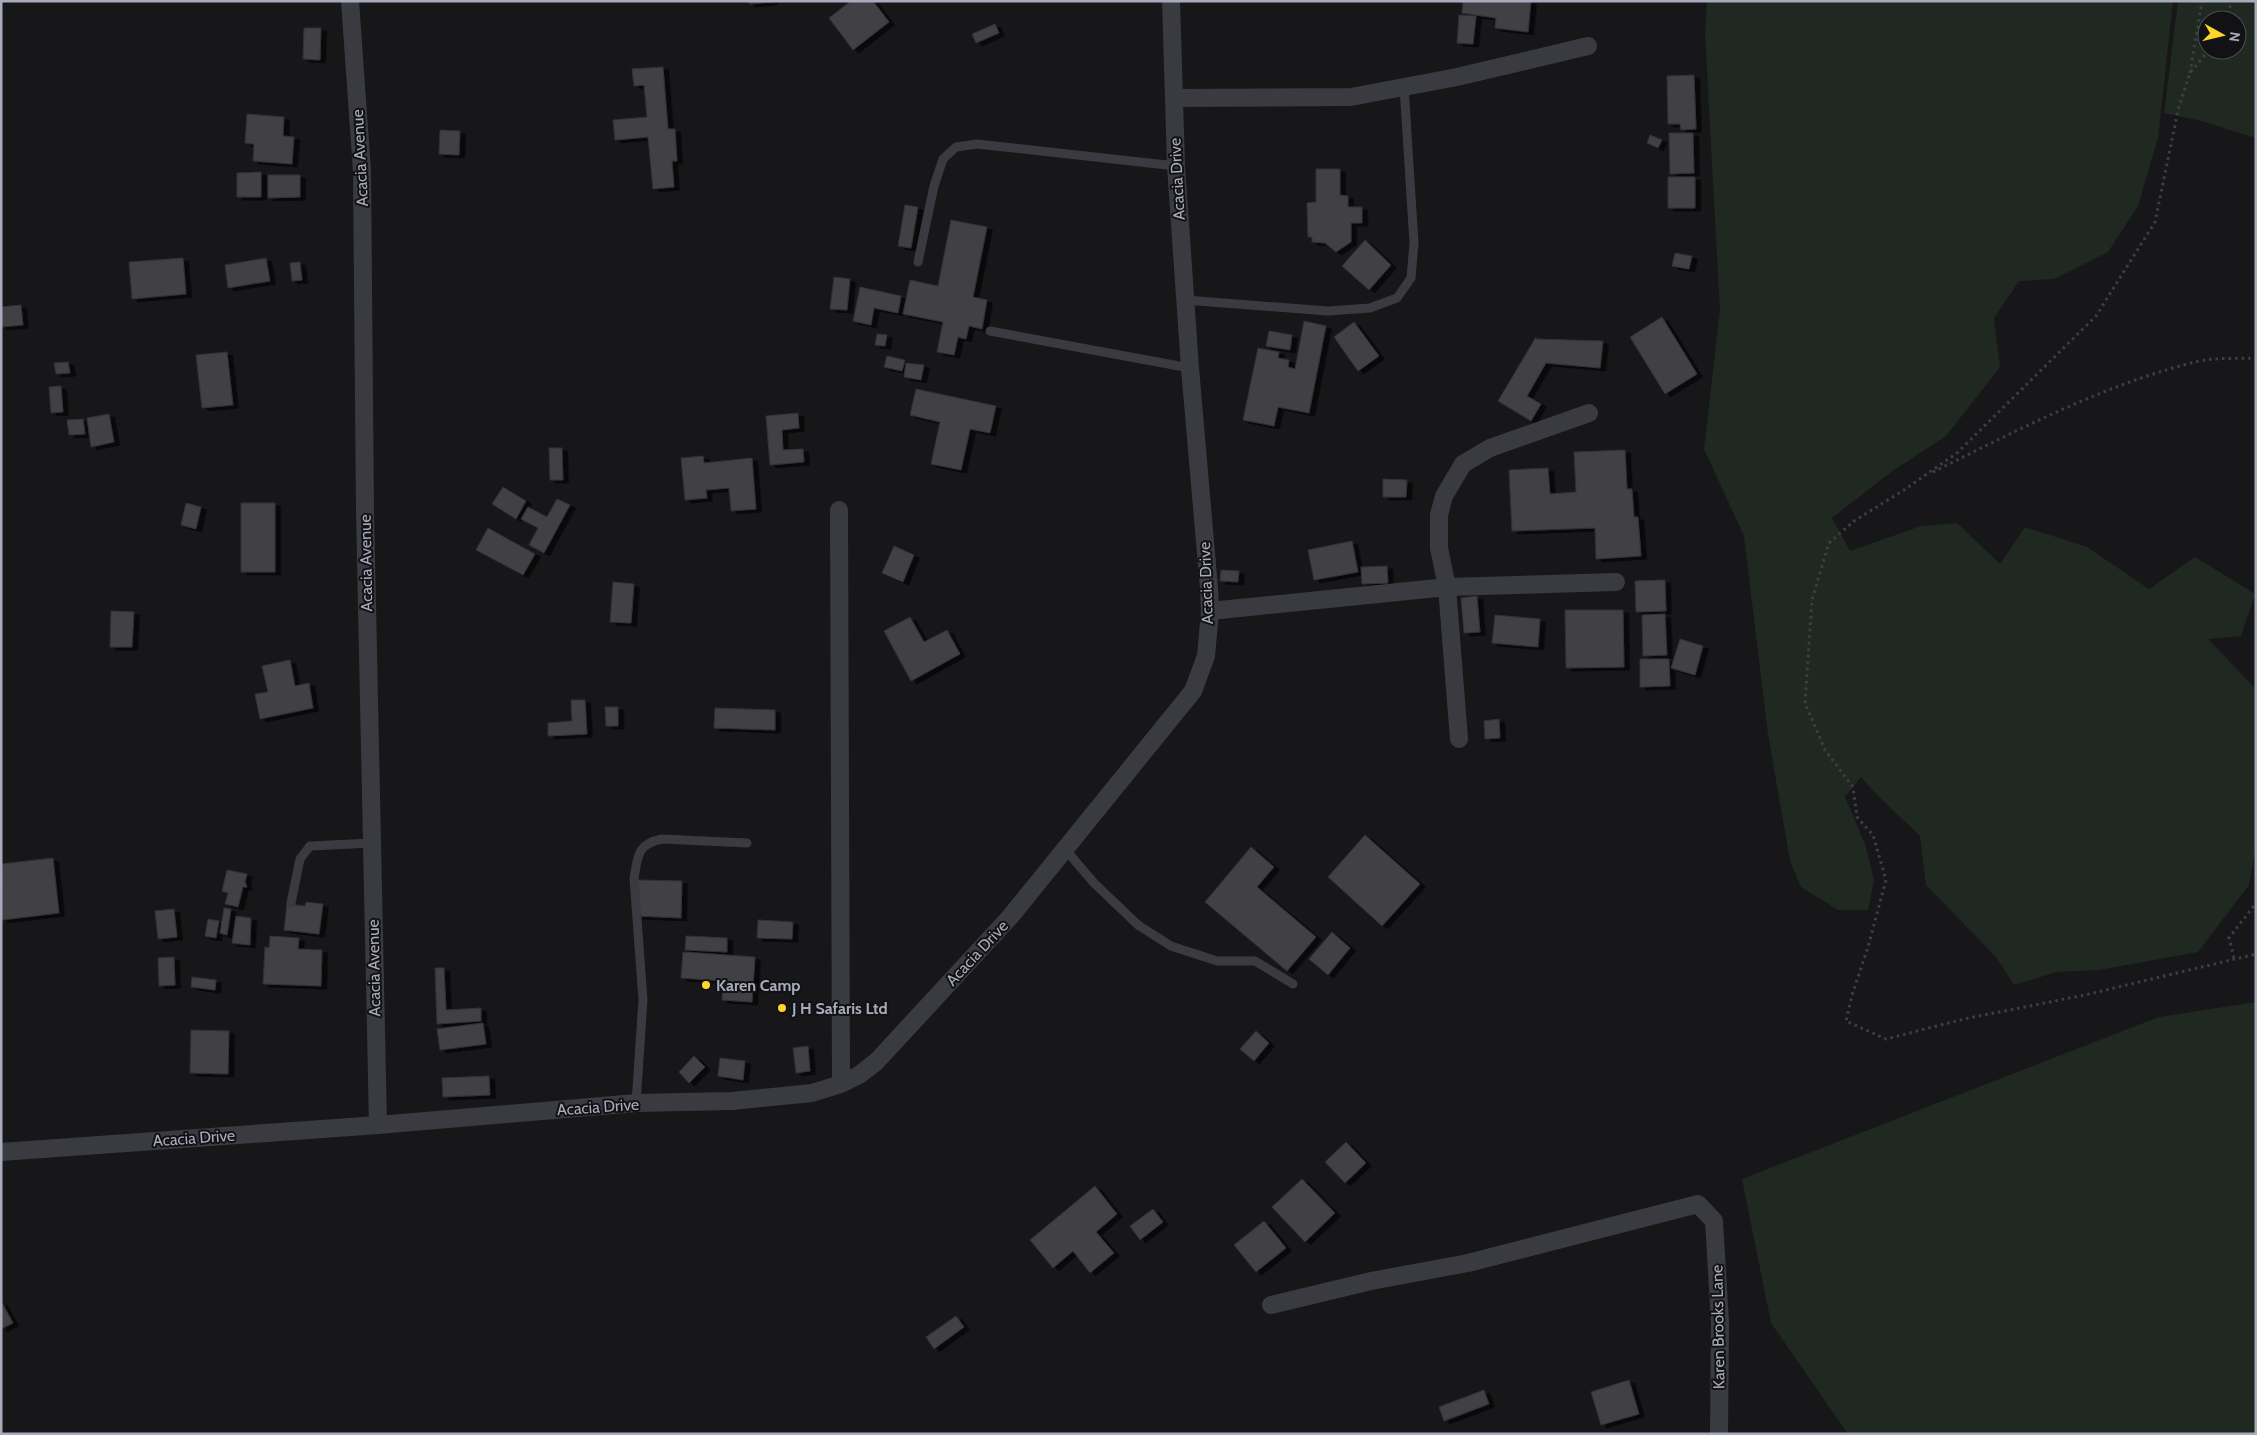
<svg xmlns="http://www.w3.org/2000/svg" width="2257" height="1435" font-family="Cabin,sans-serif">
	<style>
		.green { fill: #1f2821; fill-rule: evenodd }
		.building { fill: #3f3f44; stroke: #323136; filter: url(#shadow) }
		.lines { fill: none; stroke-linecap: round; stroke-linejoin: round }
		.path { stroke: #3e3f46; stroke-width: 3; stroke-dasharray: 2.5 4; stroke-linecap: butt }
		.lane { stroke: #3a3a41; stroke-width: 9 }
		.street { stroke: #3a3a41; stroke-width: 18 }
		.poi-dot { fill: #ffd52a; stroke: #121215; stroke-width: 2 }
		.labels { text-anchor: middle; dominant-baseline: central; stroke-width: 4; stroke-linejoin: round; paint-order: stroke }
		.street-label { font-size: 16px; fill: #a8abba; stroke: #121215 }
		.poi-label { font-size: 16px; font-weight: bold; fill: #a8abba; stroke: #121215; text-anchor: start }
	</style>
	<defs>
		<filter id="shadow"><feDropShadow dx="5.5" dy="3" stdDeviation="0" flood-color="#0009"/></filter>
	</defs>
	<rect width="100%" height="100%" fill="#17171a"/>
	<!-- green -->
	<path class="green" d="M1707,1H2173L2158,138L2138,206L2108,252L2054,279L2019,281L1994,318L2000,367L1946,436L1891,472L1832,518L1850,551L1921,526L1957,523L2000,564L2025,527L2087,547L2149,589L2195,557L2255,594L2241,636L2208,639L2256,689V846L2249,885L2198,952L2099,970L2057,972L2014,985L1996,957L1926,885L1920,836L1876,794L1861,777L1845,797L1865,844L1874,880L1868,910H1838L1801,887L1790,861L1768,734L1744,536L1704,449L1720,310L1705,34Z
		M2178,1H2256V138L2198,120L2164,113ZM2207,20H2237V50H2207Z
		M2256,1002V1434H1848L1771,1323L1742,1179L2159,1017Z"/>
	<!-- building -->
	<path class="building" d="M749,1H772V2L749,4Z
		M851,1H873L889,22L853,50L829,18Z
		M1457,1H1531L1528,32L1495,28L1496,18L1462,13L1463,3Z
		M1459,15L1476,16L1473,44L1457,43Z
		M995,24L999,33L976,43L972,34Z
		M304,28H321L320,60L303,59Z
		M663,67L668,129H675L677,161H672L674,187L653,189L648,137L615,140L613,120L647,117L644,85L634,86L632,69Z
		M1694,75L1696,129L1681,130L1680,124H1668L1667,76Z
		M247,114L284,117L283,136L294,137L292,164L253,161L254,144L245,143Z
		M440,130L460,131L459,155L439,154Z
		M1669,133H1693L1694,173L1670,174Z
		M1650,135L1662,140L1658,148L1647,143Z
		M1316,169H1340V195L1348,196V207H1362V223H1351V242L1336,252L1325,243L1312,242V237H1308L1307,203L1316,202Z
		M261,172V197H237V173Z
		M268,175H300V197L268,198Z
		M1668,177H1695V208H1668Z
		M905,205L918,207L911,248L898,246Z
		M951,220L987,227L973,297L987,300L982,329L969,326L966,339L958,337L954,355L937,352L943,322L903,314L910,280L938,286Z
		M1365,240L1391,265L1369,290L1342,266Z
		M1675,253L1692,256L1689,269L1672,266Z
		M183,258L186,294L132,299L129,262Z
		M266,258L270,281L228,288L225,265Z
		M300,262L302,280L292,281L290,263Z
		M834,277L850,279L847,310L830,309Z
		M860,287L901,296L898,313L874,308L871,325L853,321Z
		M21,305L23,325L1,327V307Z
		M1662,317L1697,374L1665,394L1630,337Z
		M1304,321L1326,326L1309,413L1278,407L1274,426L1243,420L1258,348L1279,352L1278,358L1289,360L1288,367L1295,369Z
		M1354,322L1379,356L1358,371L1334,337Z
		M1269,331L1292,335L1290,350L1266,346Z
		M877,334L887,335L885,346L875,345Z
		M1536,337V339L1603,341L1600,368L1546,363L1527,396L1541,404L1531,421L1498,401Z
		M227,352L233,405L202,408L196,355Z
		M887,356L905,360L902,371L884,367Z
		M68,362L70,373L56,374L54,363Z
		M906,363L924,365L921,380L904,377Z
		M61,386L63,412L51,413L49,387Z
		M916,389L996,406L990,433L970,429L961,470L931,464L940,422L910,415Z
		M798,413L799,428L782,430L783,450L803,449L804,462L770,465L766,416Z
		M109,414L114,442L91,447L87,418Z
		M83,419L85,434L69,435L67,420Z
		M549,448H562L563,480H550Z
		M1625,450L1627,489H1632L1634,517H1638L1641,556L1596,559L1595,528L1512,531L1509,470L1548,468L1550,494L1576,492L1574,452Z
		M703,456L704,463L752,458L756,509L731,511L729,488L706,490L707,498L685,500L681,458Z
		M1383,479L1407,480L1406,497H1383Z
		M503,487L526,501L516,519L492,504Z
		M557,499L570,505L544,553L529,545L538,528L521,519L528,507L547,517Z
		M186,503L201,507L196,529L181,525Z
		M241,503H275V572H241Z
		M488,528L535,554L523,575L476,550Z
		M1352,541L1358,572L1314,580L1308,550Z
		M894,546L914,555L903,582L882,573Z
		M1387,566L1388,583L1362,584L1361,567Z
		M1221,570L1239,571L1238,582L1220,581Z
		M1665,580L1666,611L1636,612L1635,581Z
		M613,582L634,584L631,623L610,622Z
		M1477,596L1480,632L1464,633L1461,598Z
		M1565,610H1623L1624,667L1566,668Z
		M111,611L134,612L132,647H110Z
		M1665,614L1667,655L1643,656L1642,615Z
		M1495,615L1540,619L1538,647L1492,643Z
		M910,617L924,642L947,630L960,654L911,681L884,631Z
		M1680,639L1703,646L1695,675L1671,668Z
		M1640,659H1669L1670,686L1640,687Z
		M290,660L295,686L309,683L313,708L260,719L255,694L268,692L262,666Z
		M571,700H585L587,734L548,736V723L572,721Z
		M605,707H618V726H606Z
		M715,708L775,710V730L714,728Z
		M1499,719L1500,738L1485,739L1484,721Z
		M1365,835L1420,884L1382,926L1328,877Z
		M1251,847L1274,867L1257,887L1316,937L1287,971L1205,902Z
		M53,858L59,913L2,920L1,864Z
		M227,870L247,874L245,882L247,887H243L238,907L225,904L228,893L222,891Z
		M638,880L682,881L681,918L637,916Z
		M306,902L323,904L319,934L284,930L287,904L305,906Z
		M224,908L231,909L227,935L220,933Z
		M174,909L177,937L158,939L155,911Z
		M236,916L251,918L250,945L232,943Z
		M208,919L219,921L216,938L205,936Z
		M758,920L793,922L792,939L757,938Z
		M1332,932L1350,948L1328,975L1309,959Z
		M270,936L299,938L298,949L322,950L321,986L263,984L265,947L269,948Z
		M686,936L727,938V952L685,950Z
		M683,952L755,957L752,1002L722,1000L724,981L681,978Z
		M174,957L175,985L159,986L158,958Z
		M435,968H444L446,1010L481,1008V1021L437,1024Z
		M192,977L216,980L215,990L191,987Z
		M483,1023L486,1044L440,1050L437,1029Z
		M191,1030L229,1031L228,1074L190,1073Z
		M1256,1031L1269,1043L1254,1061L1240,1049Z
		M808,1046L810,1071L796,1073L793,1048Z
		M694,1056L705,1067L689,1083L679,1072Z
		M720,1058L745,1061L743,1080L718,1076Z
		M489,1076L490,1095L443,1097L442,1078Z
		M1346,1142L1366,1163L1345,1183L1325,1162Z
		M1302,1179L1335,1213L1305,1242L1272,1207Z
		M1095,1186L1117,1214L1096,1232L1114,1253L1090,1273L1073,1251L1053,1268L1030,1240Z
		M1153,1209L1163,1222L1140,1240L1130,1226Z
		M1264,1221L1286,1248L1256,1272L1234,1245Z
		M1,1301L13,1323L1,1329Z
		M956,1316L964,1327L934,1349L926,1337Z
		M1629,1380L1639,1414L1601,1425L1591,1392Z
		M1484,1390L1489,1404L1444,1421L1439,1407Z"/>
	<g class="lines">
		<!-- path -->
		<path class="path" d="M2225,20L2232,1
			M2209,50L2190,73L2179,106L2155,222L2096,316L1957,453L1904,490L1854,521L1829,543L1812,600L1805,703L1825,750L1853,787L1857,817L1873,835L1886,880L1868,947L1852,995L1846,1021L1886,1039L1964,1019L2085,995L2256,954
			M2190,73L2202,1
			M1933,472C2018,430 2103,385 2195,362C2214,357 2236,359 2256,358
			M2234,958L2229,938L2256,903"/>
		<!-- lane -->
		<path class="lane" d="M918,262L934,186L943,159L956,147L977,144L1176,166
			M1185,300L1328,311L1370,308L1397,298L1411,278L1414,243L1404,87
			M990,331L1190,368
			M1065,849L1094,883L1138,925L1171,946L1217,961H1255L1293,984
			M291,903L300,859L310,846L372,843
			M636,1103L643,1000L634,878C638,856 637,844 662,839L747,843"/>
		<!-- street -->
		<path class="street" d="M350,1L362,171L365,512L378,1125
			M1174,98L1351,97L1457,77L1588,46
			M839,510L841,1084
			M1210,611L1447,587L1616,582
			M1459,739L1447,587L1439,548V515L1444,496L1463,464L1490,448L1589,413
			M1,1152L378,1125L636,1103L732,1101L812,1093L841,1084L859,1075L876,1062L1010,917L1193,691L1206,656L1210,611L1209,588L1190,368L1176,166L1171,1
			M1271,1305L1371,1281L1468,1263L1698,1204L1714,1221L1720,1322L1719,1434"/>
	</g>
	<!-- markers -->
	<g class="poi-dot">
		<circle cx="706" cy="985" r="5"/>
		<circle cx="782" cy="1008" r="5"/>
	</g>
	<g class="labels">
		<!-- street labels -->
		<g class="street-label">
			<text transform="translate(360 158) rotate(-93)">Acacia Avenue</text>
			<text transform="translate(1177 179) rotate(-93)">Acacia Drive</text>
			<text transform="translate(366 563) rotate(-91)">Acacia Avenue</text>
			<text transform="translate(1206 583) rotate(-92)">Acacia Drive</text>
			<text transform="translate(977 953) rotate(-47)">Acacia Drive</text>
			<text transform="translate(374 968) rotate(-91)">Acacia Avenue</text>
			<text transform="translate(598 1107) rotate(-4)">Acacia Drive</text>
			<text transform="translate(194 1138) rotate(-4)">Acacia Drive</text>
			<text transform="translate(1718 1327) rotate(-91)">Karen Brooks Lane</text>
		</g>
		<!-- poi labels -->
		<g class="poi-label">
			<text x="716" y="985">Karen Camp</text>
			<text x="792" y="1008">J H Safaris Ltd</text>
		</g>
	</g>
	<!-- border -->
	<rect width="2257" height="1435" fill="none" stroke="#a8abba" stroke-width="5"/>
	<!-- north arrow -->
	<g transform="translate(2222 35) rotate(98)"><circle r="24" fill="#121215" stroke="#4e4f57"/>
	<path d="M0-4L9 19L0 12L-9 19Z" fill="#ffd52a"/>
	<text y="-8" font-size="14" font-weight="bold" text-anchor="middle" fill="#a8abba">N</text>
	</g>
</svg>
